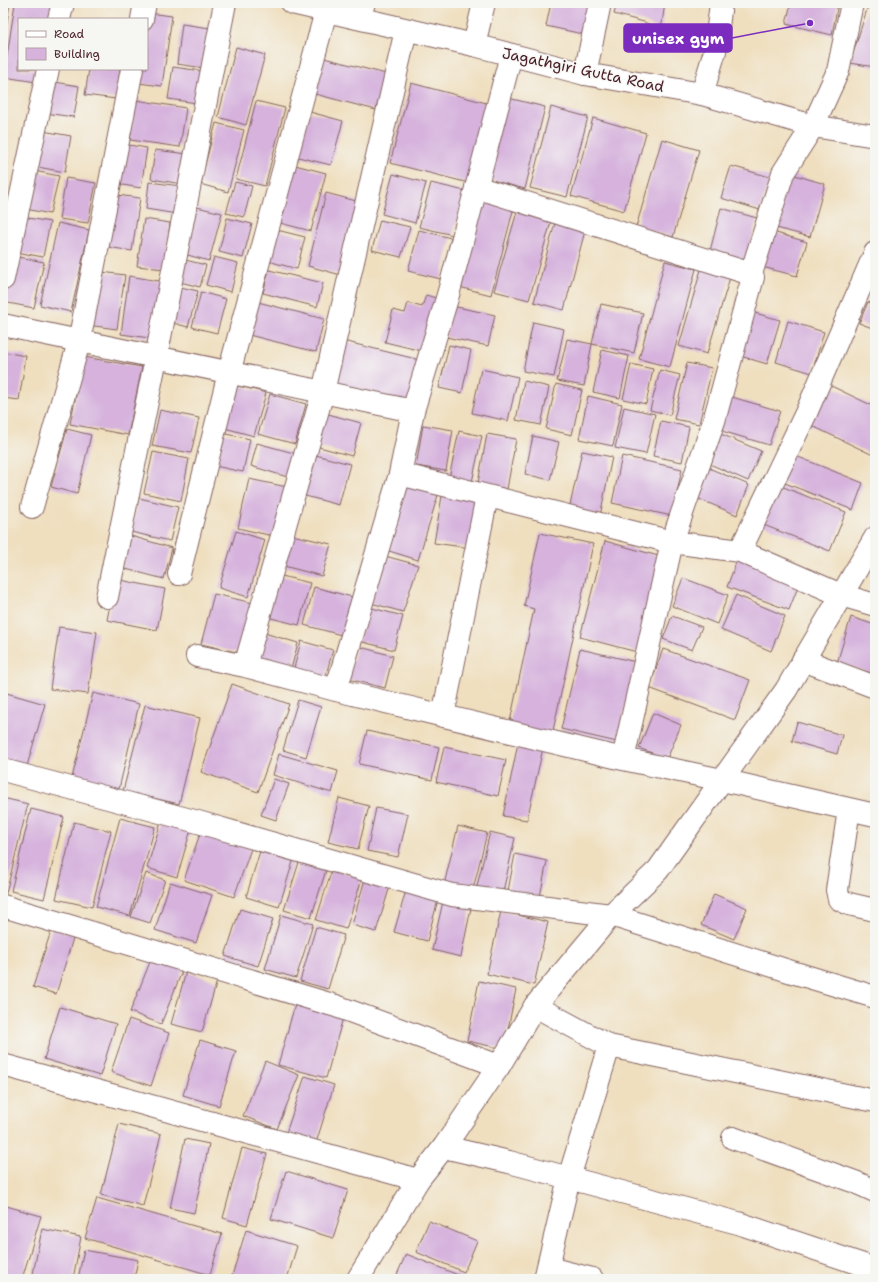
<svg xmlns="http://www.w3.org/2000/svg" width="878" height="1282" font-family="'Shantell Sans',sans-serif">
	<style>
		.building { fill: #d6b2dd }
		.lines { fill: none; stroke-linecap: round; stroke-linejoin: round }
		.lane-casing { stroke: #84625f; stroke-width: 18 }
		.street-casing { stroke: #84625f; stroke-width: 24 }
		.secondary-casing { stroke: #84625f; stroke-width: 24 }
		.lane { stroke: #fff; stroke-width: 16 }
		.street { stroke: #fff; stroke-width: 22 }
		.secondary { stroke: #fff; stroke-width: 22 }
		.labels { text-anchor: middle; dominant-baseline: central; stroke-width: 3; stroke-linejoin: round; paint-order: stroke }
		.street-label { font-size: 15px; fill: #4a1f2b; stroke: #f6f6f2 }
		.leader { fill: none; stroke: #7b2cbf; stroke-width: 1.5 }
		.callout-dot { fill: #7b2cbf; stroke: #f6f6f2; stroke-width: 1.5 }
		.callout { fill: #7b2cbf; stroke: #7b2cbf; stroke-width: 1.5 }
		.callout-label { font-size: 16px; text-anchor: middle; font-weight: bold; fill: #fff }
	</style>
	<rect width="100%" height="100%" fill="#f6f6f2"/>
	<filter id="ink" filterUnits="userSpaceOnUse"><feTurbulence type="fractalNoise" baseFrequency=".025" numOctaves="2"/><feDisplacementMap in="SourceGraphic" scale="8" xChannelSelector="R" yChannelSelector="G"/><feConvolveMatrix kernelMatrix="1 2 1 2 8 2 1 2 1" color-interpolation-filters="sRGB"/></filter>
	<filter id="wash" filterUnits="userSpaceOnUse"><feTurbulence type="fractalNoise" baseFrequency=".012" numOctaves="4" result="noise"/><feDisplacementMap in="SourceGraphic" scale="16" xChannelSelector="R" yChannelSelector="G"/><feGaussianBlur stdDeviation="0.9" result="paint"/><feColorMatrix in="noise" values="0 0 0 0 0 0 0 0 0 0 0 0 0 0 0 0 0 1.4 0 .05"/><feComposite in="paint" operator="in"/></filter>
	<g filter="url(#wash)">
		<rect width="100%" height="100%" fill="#efdfbf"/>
		<g id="blocks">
			<!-- building -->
			<path class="building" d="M3,3H10L4,41H3Z
				M15,3H55L52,19H19V69H45L43,83L4,77Z
				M551,3H594L587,35L546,26Z
				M617,3H665L661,30L644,22L614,14Z
				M791,3H838L832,35L786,24Z
				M869,3H875V67L850,63Z
				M148,13L172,16L162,86L138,83L140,69H147V22Z
				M182,24L210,28L204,68L177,64Z
				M236,47L265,55L246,125L218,117Z
				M324,58L386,74L376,110L315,94Z
				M173,67L202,71L197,103L168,99Z
				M89,69H120L116,99L85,95Z
				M49,81L79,86L74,117L45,113Z
				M411,83L490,104L469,183L390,163Z
				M504,97L545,107L525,189L484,178Z
				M136,100L186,108L180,147L130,140Z
				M256,101L285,108L265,186L236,179Z
				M551,107L588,117L567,197L530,188Z
				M310,112L343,121L331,165L298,157Z
				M593,118L646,133L624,211L571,196Z
				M216,123L244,130L228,192L200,184Z
				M37,130L71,136L65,172L32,166Z
				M662,139L699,150L673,237L636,227Z
				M123,144L147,148L141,188L117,184Z
				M155,150L188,154L183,184L151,179Z
				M295,165L326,173L311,231L280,223Z
				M731,166L770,177L760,210L721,198Z
				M29,170L59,176L50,214L21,208Z
				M788,173L825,184L810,237L773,227Z
				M393,174L426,183L415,223L382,214Z
				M66,178L96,183L88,223L59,219Z
				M149,182L181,186L177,214L146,209Z
				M235,182L252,186L244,217L226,213Z
				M431,183L465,191L453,235L419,227Z
				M326,193L360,202L341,275L308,266Z
				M109,194L140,198L132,251L102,246Z
				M482,199L514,207L491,295L459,287Z
				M3,201H6L4,217H3Z
				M197,207L222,213L209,261L184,254Z
				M518,208L552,218L529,300L494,291Z
				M721,208L757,218L745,264L709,255Z
				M18,216L50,222L43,257L11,251Z
				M227,218L252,224L243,258L219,252Z
				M144,219L170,223L164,269L137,266Z
				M556,219L586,227L564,310L534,302Z
				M380,220L410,227L401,257L372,250Z
				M58,223L89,230L71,312L40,305Z
				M277,230L305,237L297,269L268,261Z
				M419,230L451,238L441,279L408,271Z
				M773,232L807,242L797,276L762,267Z
				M9,255L44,262L34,308L3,302V283Z
				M214,257L238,263L231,292L206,285Z
				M181,259L206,265L200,287L176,281Z
				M665,261L696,269L670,367L639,359Z
				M702,266L731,274L707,354L679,346Z
				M269,270L323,283L317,307L263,293Z
				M94,271L125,275L117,329L87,325Z
				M129,276L165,282L157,339L121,334Z
				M176,286L198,291L188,327L166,321Z
				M201,292L226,299L217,333L192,327Z
				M426,295L436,298L422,351L385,342L393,310L405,313L408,303L422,307Z
				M258,302L324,319L316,352L249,335Z
				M868,302L875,304V329L859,323Z
				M601,304L643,313L634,353L592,344Z
				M452,306L495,315L488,346L446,337Z
				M748,311L780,320L767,364L737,355Z
				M788,321L824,332L812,373L776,362Z
				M533,322L564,329L554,377L523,371Z
				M567,339L592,344L584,386L557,381Z
				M343,341L420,360L409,404L332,384Z
				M449,345L471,350L462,393L439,388Z
				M602,350L629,356L620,398L593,392Z
				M3,352L26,356L19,400L3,398Z
				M84,357L142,367L128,435L70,424Z
				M687,363L712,368L699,424L674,419Z
				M631,364L653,369L646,404L623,399Z
				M481,369L518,377L508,421L472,413Z
				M660,370L680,375L670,415L650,410Z
				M524,381L549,387L541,425L516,420Z
				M823,382L875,407V456L804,422Z
				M234,384L266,393L254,436L221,427Z
				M556,384L582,390L572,435L546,429Z
				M270,394L306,404L295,444L258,434Z
				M725,395L780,411L769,445L715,429Z
				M588,396L622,404L613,446L579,439Z
				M624,407L655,414L646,454L615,448Z
				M160,410L199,418L191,453L152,446Z
				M321,412L361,423L352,456L312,445Z
				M661,421L689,427L682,462L653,456Z
				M423,425L453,430L446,471L416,466Z
				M67,429L91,435L77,494L51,487Z
				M459,431L482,436L472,482L449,478Z
				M716,432L761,451L748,481L703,461Z
				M221,433L250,439L243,472L215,466Z
				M487,434L516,439L507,489L478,483Z
				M533,436L559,442L550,480L525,474Z
				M257,443L301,455L294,479L251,466Z
				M582,451L612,457L600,516L569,510Z
				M153,452L189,459L181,501L144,493Z
				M308,453L350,464L339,505L298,494Z
				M791,454L863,483L853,510L780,481Z
				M622,456L682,469L672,516L612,503Z
				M704,466L749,485L737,515L692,496Z
				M249,479L287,487L277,537L238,528Z
				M776,484L846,512L830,551L761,524Z
				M406,485L438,495L418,560L386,550Z
				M443,490L479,496L471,548L434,543Z
				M139,498L178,507L170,541L131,532Z
				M236,531L265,540L248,597L219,588Z
				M540,533L593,544L551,740L508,731L534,609L524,606Z
				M288,534L331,544L322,576L280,565Z
				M131,536L172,548L164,579L122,568Z
				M605,541L662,557L637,652L580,637Z
				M385,556L418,565L403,612L371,603Z
				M738,557L801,579L789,610L727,587Z
				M278,575L310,583L299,625L267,617Z
				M683,578L728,595L717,624L672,606Z
				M115,579L165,589L157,630L107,620Z
				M314,587L356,598L345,636L304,625Z
				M214,594L253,603L240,653L201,644Z
				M736,595L785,616L771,651L721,630Z
				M368,607L403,616L394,650L359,641Z
				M672,616L702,627L692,650L663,639Z
				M851,617L875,625V674L837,663Z
				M59,627L97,632L88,694L50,689Z
				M261,632L298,643L291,669L254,658Z
				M301,641L333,650L325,678L294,668Z
				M357,646L393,656L385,688L348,679Z
				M580,649L636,662L617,742L561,729Z
				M663,649L750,680L735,720L649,688Z
				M232,684L289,704L258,792L201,772Z
				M3,692L45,704L27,766L3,759Z
				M93,693L139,704L119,789L72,778Z
				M298,700L321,707L306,757L283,750Z
				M145,705L200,718L179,804L123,791Z
				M653,713L681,725L667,759L639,748Z
				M797,722L842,735L837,754L792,741Z
				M367,731L439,747L432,780L359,764Z
				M518,743L543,748L527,820L503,816Z
				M444,747L506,760L498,796L436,782Z
				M279,754L338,771L332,793L273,775Z
				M274,779L289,784L276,820L261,815Z
				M3,798L28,804L5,897H3Z
				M339,798L369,806L358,849L328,842Z
				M376,808L408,814L398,857L367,851Z
				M31,809L64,817L44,899L11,891Z
				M120,818L155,827L130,916L96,907Z
				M162,818L192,826L177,877L147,868Z
				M74,822L111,831L92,907L56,899Z
				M458,826L487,833L471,897L443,889Z
				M202,828L252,846L234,897L184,880Z
				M490,832L515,838L502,896L476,890Z
				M261,848L294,858L279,907L246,897Z
				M515,854L547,861L540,897L508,891Z
				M300,859L327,867L311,918L284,910Z
				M332,869L362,879L346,929L316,920Z
				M146,873L165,880L150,923L131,917Z
				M365,879L390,886L376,932L352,925Z
				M170,882L212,895L196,943L155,930Z
				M407,887L439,896L427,941L394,932Z
				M714,894L747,908L734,939L701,925Z
				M444,897L472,903L461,957L432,950Z
				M240,909L273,919L258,966L225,956Z
				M501,911L548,922L534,985L487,974Z
				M281,915L313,924L296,978L265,969Z
				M316,927L344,935L328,989L300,981Z
				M52,928L74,935L56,994L33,987Z
				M152,957L183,969L161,1024L130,1012Z
				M186,972L217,981L202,1032L171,1024Z
				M479,981L516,989L504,1049L467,1041Z
				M296,1001L344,1014L326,1078L278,1065Z
				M60,1007L116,1024L100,1076L44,1059Z
				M129,1019L169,1033L151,1086L111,1072Z
				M200,1040L236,1051L219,1106L183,1095Z
				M265,1061L299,1075L277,1129L243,1116Z
				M305,1076L334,1085L316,1143L286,1133Z
				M119,1124L161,1134L143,1206L101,1195Z
				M185,1139L209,1144L194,1213L170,1208Z
				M242,1148L267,1154L247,1225L223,1218Z
				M286,1171L348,1190L333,1238L271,1219Z
				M97,1198L222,1234L210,1275L85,1238Z
				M3,1205L41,1216L22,1279H3Z
				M429,1221L477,1241L464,1272L416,1252Z
				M42,1229L81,1237L73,1279H32Z
				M246,1230L297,1246L287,1279H231Z
				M84,1250L138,1260L134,1279H78Z
				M406,1254L463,1277L462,1279H395Z"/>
		</g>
	</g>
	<g filter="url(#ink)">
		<use href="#blocks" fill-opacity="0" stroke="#84625f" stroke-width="1"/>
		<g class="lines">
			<!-- lane casing -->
			<g class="lane-casing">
				<path id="lane" d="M362,20L367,3"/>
			</g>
			<!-- street casing -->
			<g class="street-casing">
				<path id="street" d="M59,19L63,3
					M142,19L145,3
					M474,45L484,3
					M585,74L600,3
					M702,94L715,51L721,3
					M476,187L751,274
					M3,279L48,69
					M3,325L413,411
					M400,474L672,542L740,551L841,595L875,605
					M32,507L79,342L132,69
					M740,551L807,411L875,253
					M179,574L229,373L326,11
					M107,597L156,358L225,3
					M197,656L245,666L336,690L623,759L722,780L875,815
					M803,660L875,687
					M245,666L323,392L406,30
					M336,690L400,474L413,411L448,295L511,55
					M443,716L487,496
					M623,759L672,542L714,421L753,277L751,274L783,173L813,126L838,71L852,3
					M3,770L198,822L452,895L611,915L792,972L875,997
					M849,809L837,890L839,899L849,904L875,910
					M3,906L336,1006L499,1066
					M535,1006L609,1046L875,1101
					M3,1065L418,1180
					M733,1138L855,1182L875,1191
					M444,1147L509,1162L738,1223L875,1269
					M548,1268L592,1279
					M545,1279L569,1178L609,1046"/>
			</g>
			<!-- secondary casing -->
			<g class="secondary-casing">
				<path id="secondary" d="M292,3L474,45L585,74L702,94L813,126L875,136
					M358,1279L418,1180L444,1147L499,1066L535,1006L611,915L658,870L786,690L875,538"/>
			</g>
			<!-- lane -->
			<use href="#lane" class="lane"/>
			<!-- street -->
			<use href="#street" class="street"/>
			<!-- secondary -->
			<use href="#secondary" class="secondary"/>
		</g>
	</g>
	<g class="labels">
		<!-- street labels -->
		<g class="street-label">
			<text transform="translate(583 70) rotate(12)">Jagathgiri Gutta Road</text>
		</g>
	</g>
	<!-- callouts -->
	<path class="leader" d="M810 23L732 38"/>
	<circle class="callout-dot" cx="810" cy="23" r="4"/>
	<rect class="callout" x="624" y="24" width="108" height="28" rx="4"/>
	<g class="callout-label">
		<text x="678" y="44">unisex gym</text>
	</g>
	<!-- margin -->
	<rect width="878" height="1282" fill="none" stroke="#f6f6f2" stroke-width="16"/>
	<!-- legend -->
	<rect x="18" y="18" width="130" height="52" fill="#f6f6f2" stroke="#b1a0a2"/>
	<rect x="26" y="31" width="20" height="6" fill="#ffffff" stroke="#b1a0a2"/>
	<text x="54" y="38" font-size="12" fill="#4a1f2b">Road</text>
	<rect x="26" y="48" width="20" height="12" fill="#d6b2dd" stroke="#b1a0a2"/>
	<text x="54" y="58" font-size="12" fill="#4a1f2b">Building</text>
</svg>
